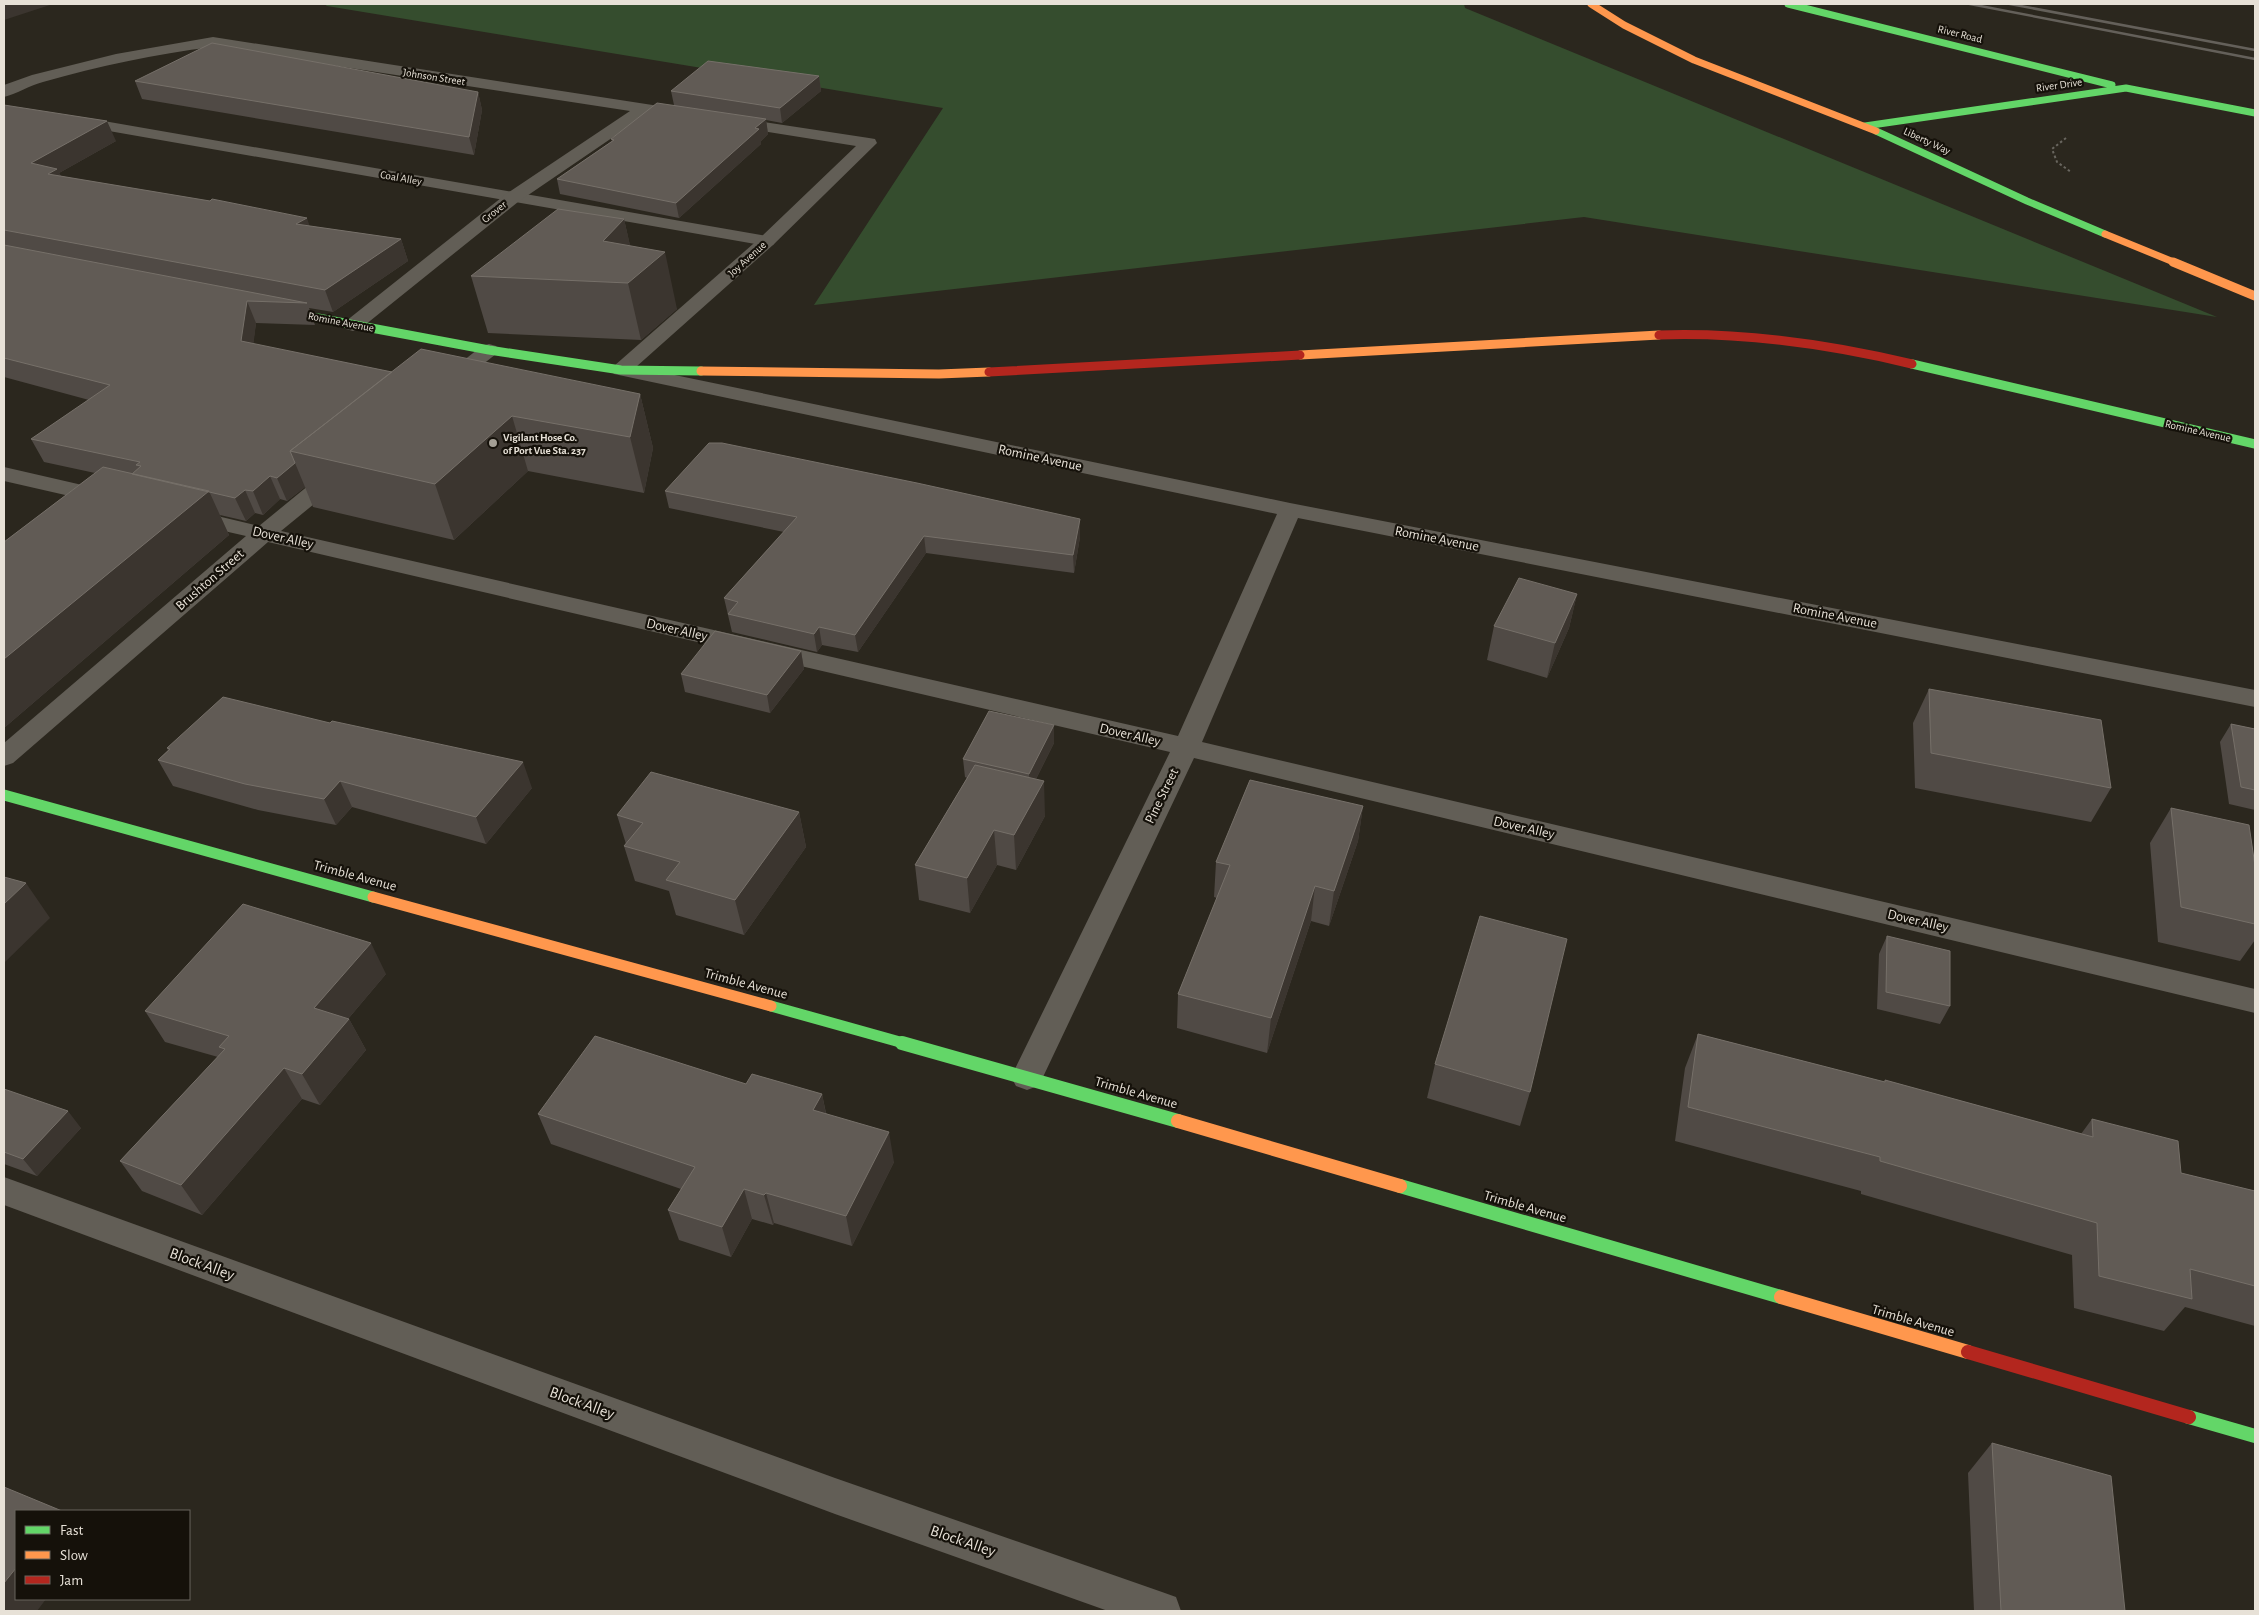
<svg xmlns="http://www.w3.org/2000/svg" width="2259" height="1615" font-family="'Alegreya Sans',sans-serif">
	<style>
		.green { fill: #354d2e }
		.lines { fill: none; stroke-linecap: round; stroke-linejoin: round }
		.path { stroke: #69665f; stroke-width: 2; stroke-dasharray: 2.5 2.5; stroke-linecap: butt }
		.lane { fill: #625e56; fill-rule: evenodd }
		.street { fill: #625e56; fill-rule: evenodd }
		.fast-far3 { stroke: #63d668; stroke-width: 7 }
		.fast-far2 { stroke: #63d668; stroke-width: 9 }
		.fast-far1 { stroke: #63d668; stroke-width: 11 }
		.fast { stroke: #63d668; stroke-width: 14 }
		.slow-far3 { stroke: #ff974d; stroke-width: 7 }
		.slow-far2 { stroke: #ff974d; stroke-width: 9 }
		.slow-far1 { stroke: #ff974d; stroke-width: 11 }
		.slow { stroke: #ff974d; stroke-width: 14 }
		.jam-far1 { stroke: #b3261e; stroke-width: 9 }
		.jam { stroke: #b3261e; stroke-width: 14 }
		.rail { stroke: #64605a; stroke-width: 2.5 }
		.wall { fill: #504a45 }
		.shaded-wall { fill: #3b352f }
		.building { fill: #615b55; stroke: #767069 }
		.poi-dot { fill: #a5a096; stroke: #15110a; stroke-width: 2 }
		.labels { text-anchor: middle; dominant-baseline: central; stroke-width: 4.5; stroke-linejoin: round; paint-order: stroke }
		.far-street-label { font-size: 11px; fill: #e7e1d7; stroke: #15110a }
		.far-poi-label { font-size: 11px; font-weight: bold; fill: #e7e1d7; stroke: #15110a; text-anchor: start }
		.street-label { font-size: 14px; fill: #e7e1d7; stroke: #15110a }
		.near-street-label { font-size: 16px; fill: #e7e1d7; stroke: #15110a }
	</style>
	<rect width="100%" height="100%" fill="#2b271e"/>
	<!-- green -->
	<path class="green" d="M324,4H1464L1465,8L2217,317L1584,217L814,305L943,108L327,6Z"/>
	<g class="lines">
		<!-- path -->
		<path class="path" d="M2066,138L2052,149L2057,162L2071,172"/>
		<!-- lane -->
		<path class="lane" d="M75,116L767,236L773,237L776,241L773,245L767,246L69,124L67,121L69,118Z
			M4,1177L835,1478L1162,1592L1176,1597L1181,1611H1108L835,1514L4,1205Z"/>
		<!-- street -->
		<path class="street" d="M213,37L685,110L691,112L693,115L691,118L685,120L647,114L518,202L360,329L353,331L346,329L343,325L346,321L506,194L630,111L213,47C155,54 99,66 43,82C30,85 17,94 4,97V85L32,75L116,54Z
			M730,117L869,138L875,139L877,143L773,245L636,367L1290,503L2255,690V707L1298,518L1202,742L2255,989V1013L1194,758L1043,1077L1038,1086L1027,1090L1016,1086L1011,1077L1170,752L268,542L13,763L4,766V743L246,536L180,521L177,516L180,511L188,509L259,526L331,467L339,465L347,467L350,472L347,477L281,531L1178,736L1277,514L614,374L611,370L614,366L761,237L856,146L724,125L722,122L724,119Z
			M489,344L496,346L499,350L496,354L454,387L447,389L440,387L437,383L440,379L482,346Z
			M4,467L117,493L120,498L117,503L109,505L4,481Z"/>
		<!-- fast-far3 -->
		<path class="fast-far3" d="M1788,4L2112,85
			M1865,126L2126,88L2255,113
			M1876,131L2027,201L2105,234"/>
		<!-- fast-far2 -->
		<path class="fast-far2" d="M275,310L489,350L621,370L701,371
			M1912,364L2255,444"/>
		<!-- fast-far1 -->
		<path class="fast-far1" d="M4,795L373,897
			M771,1006L907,1044"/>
		<!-- fast -->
		<path class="fast" d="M902,1043L1178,1121
			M1400,1186L1781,1297
			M2189,1417L2255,1436"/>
		<!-- slow-far3 -->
		<path class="slow-far3" d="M1591,4L1624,25L1694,60L1876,131
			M2105,234L2176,263"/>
		<!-- slow-far2 -->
		<path class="slow-far2" d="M2173,262L2255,296
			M1300,355L1659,335
			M701,371L939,374L989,372"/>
		<!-- slow-far1 -->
		<path class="slow-far1" d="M373,897L771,1006"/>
		<!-- slow -->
		<path class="slow" d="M1178,1121L1400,1186
			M1781,1297L1968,1352"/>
		<!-- jam-far1 -->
		<path class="jam-far1" d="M1659,335C1745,332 1828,344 1912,364
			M989,372L1300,355"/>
		<!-- jam -->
		<path class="jam" d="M1968,1352L2189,1417"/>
		<!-- rail -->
		<path class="rail" d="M1970,4L2255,59
			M2010,4L2255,50"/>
	</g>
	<!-- wall -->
	<path class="wall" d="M819,76L821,91L782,123L766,120L768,134L761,141V144L679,218L560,194L557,179L612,141L611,139L674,105L671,91Z
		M135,81L478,92L482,110L474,155L142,99Z
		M4,105L116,141L59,173L61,176L310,226L401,239L408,261L333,312L309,308L315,325L256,323L253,344L392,372L640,394L653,448L644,493L528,471L454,540L313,507L305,487L287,501L280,499L263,515L255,513L246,521L220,515L229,535L4,728V542L95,473L44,462L31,439L89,400L4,377Z
		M624,219L630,246L677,309L641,340L488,333L471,276Z
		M665,491L1080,537L1074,573L926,553L858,652L822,645L817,652L732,632L724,598L784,532L669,508Z
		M1577,594L1569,628L1547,678L1487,660L1494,626Z
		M801,651L804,669L770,713L685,692L681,674Z
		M1929,689L2111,788L2091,822L1915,788L1913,723Z
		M2231,724L2255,729V810L2229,804L2220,742Z
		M1054,725V743L1036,779L1045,816L1016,870L997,865L970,913L919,900L915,865L967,778L965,777L963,759Z
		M167,748L532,788L486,844L352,807L336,825L258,810L173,786L158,760L168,750Z
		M1363,806L1358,841L1329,926L1311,921L1267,1053L1177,1028L1178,994L1217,898L1214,897L1216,862Z
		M2171,808L2255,866V940L2240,961L2158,942L2150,843Z
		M799,812L806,847L744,935L676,915L669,891L635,881L624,846L626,844L617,815Z
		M1887,936L1950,1006L1940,1024L1877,1009L1879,954Z
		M386,974L348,1019H349L366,1050L320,1105L302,1099L202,1215L142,1191L120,1161L218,1057L165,1042L145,1011Z
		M1698,1034L1885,1082V1080L2081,1134L2092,1119L2181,1173L2255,1191V1326L2185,1307L2164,1331L2074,1308L2072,1255L1861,1194V1191L1675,1141L1685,1068Z
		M1435,1064L1530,1092L1520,1126L1427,1098Z
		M746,1084L822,1094L826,1113L894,1162L852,1246L774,1223L773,1225L752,1219L731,1257L679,1240L668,1210L681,1189L551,1144L538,1114Z
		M4,1089L81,1128L37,1176L4,1164Z
		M1992,1443L2125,1611H1974L1968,1473Z"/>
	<!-- shaded-wall -->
	<path class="shaded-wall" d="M4,4H53L4,20Z
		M819,76L821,91L782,123L780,108Z
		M478,92L482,110L474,155L469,137Z
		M766,119L768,134L761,141V144L679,218L676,203L755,128Z
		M107,121L116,141L59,173L67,189L31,163Z
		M307,218L314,239L296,224Z
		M624,219L637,275L665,252L677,309L641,340L628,283L603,241Z
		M401,239L408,261L333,312L325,290Z
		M247,301L256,323L251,364L241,341Z
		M640,394L653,448L644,493L630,437Z
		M512,416L528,471L454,540L435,484Z
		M295,463L305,487L287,501L277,478Z
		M270,476L280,499L263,515L253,491Z
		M245,490L255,513L246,521L235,498Z
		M209,491L229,535L4,728V659Z
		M1080,519V537L1074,573L1073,555Z
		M924,536L926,553L858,652L855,635Z
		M1577,594L1569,628L1547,678L1555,643Z
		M819,627L822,645L817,652L814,634Z
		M801,651L804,669L770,713L767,695Z
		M1054,725V743L1030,791L1029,774Z
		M523,762L532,788L486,844L476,817Z
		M340,781L352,807L336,825L324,799Z
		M1044,781L1045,816L1016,870L1014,835Z
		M1363,806L1358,841L1329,926L1334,891Z
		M799,812L806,847L744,935L735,900Z
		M994,830L997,865L970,913L967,878Z
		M26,883L50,918L4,963V904Z
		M1315,886L1311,921L1267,1053L1271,1018Z
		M371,943L386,974L331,1039L314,1008Z
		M349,1019L366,1050L320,1105L302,1074Z
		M284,1068L302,1099L202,1215L181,1185Z
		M822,1094L828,1125L813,1110Z
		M68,1111L81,1128L37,1176L23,1159Z
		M889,1132L894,1162L852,1246L846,1216Z
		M744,1189L752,1219L731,1257L722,1227Z
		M766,1193L774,1223L773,1225L764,1195Z
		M16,1568V1599H46L37,1611H4V1583Z"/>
	<!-- building -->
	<path class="building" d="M212,43L478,92L469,137L135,81Z
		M708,61L819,76L780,108L671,91Z
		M657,103L766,119L755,128L759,129L676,203L557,179L614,140L611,139Z
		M4,105L107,121L31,163L57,169L48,174L210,201L212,199L307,218L296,224L401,239L325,290L4,230Z
		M558,209L624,219L603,241L665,252L628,283L471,276Z
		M4,245L307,303L247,301L241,341L392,372L290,451L295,463L277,478L270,476L253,491L245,490L235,498L132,474L141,466L136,465L140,462L31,439L110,385L4,358Z
		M421,349L640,394L630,437L512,416L435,484L290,451Z
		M709,443H722L917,483L1080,519L1073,555L924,536L855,635L819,627L814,634L728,614L738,602L724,598L797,517L665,491Z
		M103,467L209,491L4,659V542Z
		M1519,578L1577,594L1555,643L1494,626Z
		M715,631L801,651L767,695L681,674Z
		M1929,689L2101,720L2111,788L1931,753Z
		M223,697L330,723L332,721L523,762L476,817L340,781L324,799L245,784L158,760L170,749L167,748Z
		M989,711L1054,725L1029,774L963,759Z
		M2231,724L2255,729V790L2241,787Z
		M975,765L1044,781L1014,835L994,830L967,878L915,865Z
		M651,772L799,812L735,900L666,880L680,862L624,846L643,823L617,815Z
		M1250,780L1363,806L1334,891L1315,886L1271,1018L1178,994L1230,865L1216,862Z
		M2171,808L2249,825L2255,866V924L2181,907Z
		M4,877L26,883L4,904Z
		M243,904L371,943L314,1008L349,1019L302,1074L284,1068L181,1185L120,1161L225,1049L219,1047L229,1036L145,1011Z
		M1480,916L1567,939L1530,1092L1435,1064Z
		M1887,936L1950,951V1006L1886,992Z
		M1698,1034L1885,1082V1080L2093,1137L2092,1119L2178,1141L2181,1173L2255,1191V1286L2190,1269L2192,1299L2099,1276L2097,1223L1880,1161V1157L1688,1107Z
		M595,1036L746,1084L752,1074L822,1094L813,1110L889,1132L846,1216L766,1193L764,1195L744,1189L722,1227L668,1210L695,1167L538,1114Z
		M4,1089L68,1111L23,1159L4,1152Z
		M1992,1443L2111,1476L2125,1611H2001Z
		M4,1487L62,1511H16V1568L4,1583Z"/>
	<!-- markers -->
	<circle class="poi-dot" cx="493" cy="443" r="5"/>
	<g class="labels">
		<!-- far-street labels -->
		<g class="far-street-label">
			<text transform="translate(1960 34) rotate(14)">River Road</text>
			<text transform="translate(434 77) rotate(9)">Johnson Street</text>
			<text transform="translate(2059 85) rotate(-8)">River Drive</text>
			<text transform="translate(1927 141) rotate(25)">Liberty Way</text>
			<text transform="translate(401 178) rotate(10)">Coal Alley</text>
			<text transform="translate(494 212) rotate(-39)">Grover</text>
			<text transform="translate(747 259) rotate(-42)">Joy Avenue</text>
			<text transform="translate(341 322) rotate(11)">Romine Avenue</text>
			<text transform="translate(2198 431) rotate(13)">Romine Avenue</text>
		</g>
		<!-- far-poi labels -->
		<g class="far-poi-label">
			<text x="503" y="437">Vigilant Hose Co.<tspan x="503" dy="13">of Port Vue Sta. 237</tspan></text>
		</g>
		<!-- street labels -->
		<g class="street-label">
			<text transform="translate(1040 458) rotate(12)">Romine Avenue</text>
			<text transform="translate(283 538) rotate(13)">Dover Alley</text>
			<text transform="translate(1437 539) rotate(11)">Romine Avenue</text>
			<text transform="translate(210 580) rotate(-41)">Brushton Street</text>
			<text transform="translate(1835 616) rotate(11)">Romine Avenue</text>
			<text transform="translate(677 630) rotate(13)">Dover Alley</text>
			<text transform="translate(1130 735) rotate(13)">Dover Alley</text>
			<text transform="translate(1162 796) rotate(-64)">Pine Street</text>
			<text transform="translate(1524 828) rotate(13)">Dover Alley</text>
			<text transform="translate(355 876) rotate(15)">Trimble Avenue</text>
			<text transform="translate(1918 921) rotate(13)">Dover Alley</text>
			<text transform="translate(746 984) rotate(15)">Trimble Avenue</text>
			<text transform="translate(1136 1093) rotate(16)">Trimble Avenue</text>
			<text transform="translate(1525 1207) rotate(16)">Trimble Avenue</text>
			<text transform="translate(1913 1321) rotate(16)">Trimble Avenue</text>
		</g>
		<!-- near-street labels -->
		<g class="near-street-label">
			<text transform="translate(202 1264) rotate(20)">Block Alley</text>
			<text transform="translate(582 1403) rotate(20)">Block Alley</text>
			<text transform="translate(963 1541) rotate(19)">Block Alley</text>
		</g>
	</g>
	<!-- border -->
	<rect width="2259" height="1615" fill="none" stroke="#e7e1d7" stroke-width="10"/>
	<!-- legend -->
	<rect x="15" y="1510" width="175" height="90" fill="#15110a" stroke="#69645c"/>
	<rect x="25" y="1526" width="25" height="8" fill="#63d668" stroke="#69645c"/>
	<text x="60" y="1535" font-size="15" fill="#e7e1d7">Fast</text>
	<rect x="25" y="1551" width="25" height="8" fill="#ff974d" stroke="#69645c"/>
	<text x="60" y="1560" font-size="15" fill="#e7e1d7">Slow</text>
	<rect x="25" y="1576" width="25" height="8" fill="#b3261e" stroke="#69645c"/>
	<text x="60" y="1585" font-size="15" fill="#e7e1d7">Jam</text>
</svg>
